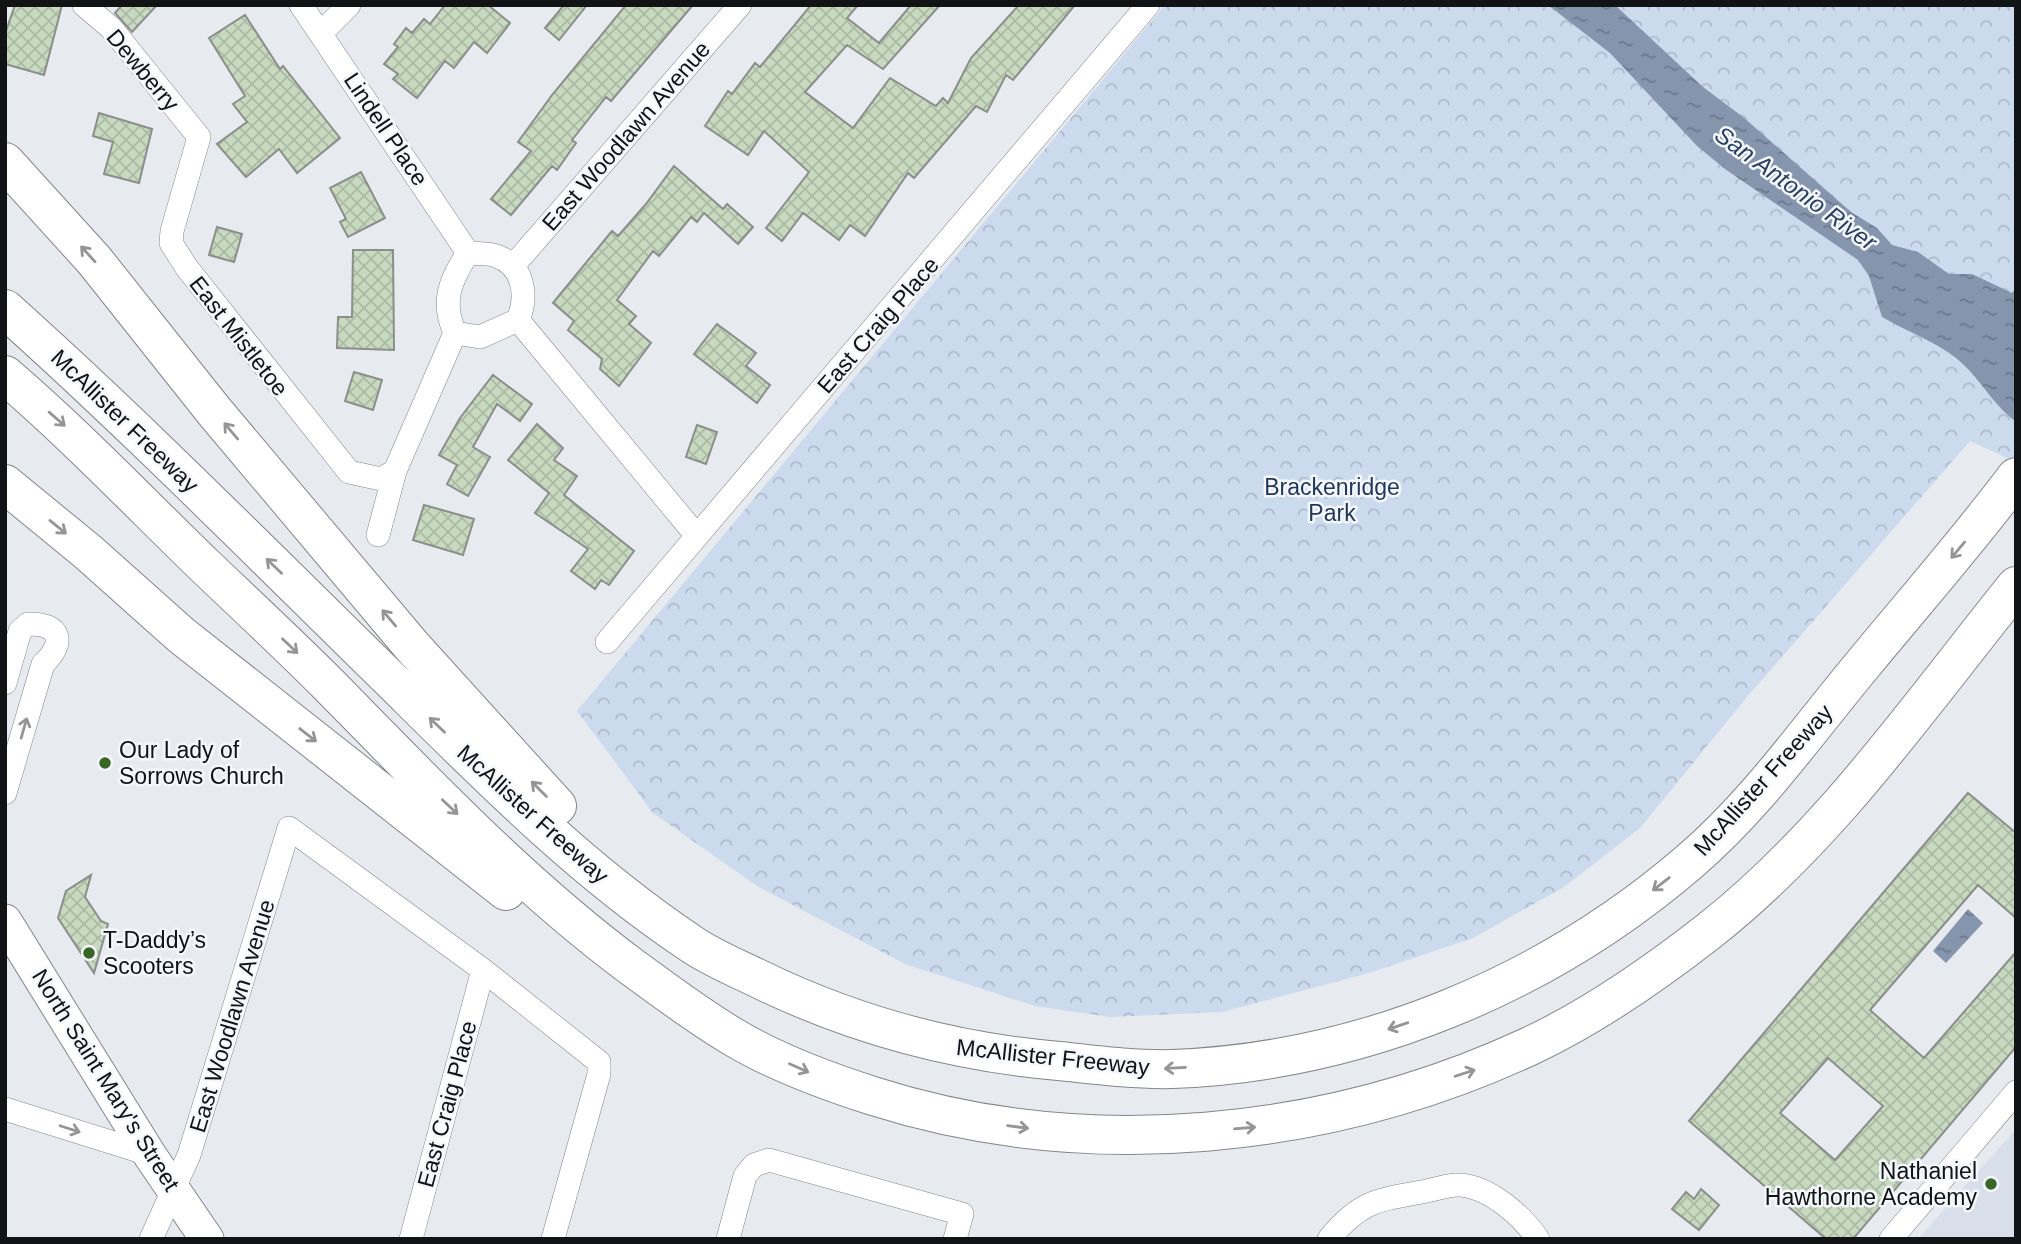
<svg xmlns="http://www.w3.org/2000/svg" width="2021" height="1244" font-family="Arial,sans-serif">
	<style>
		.built { fill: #d8dfea }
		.park { fill: url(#park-crowns) }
		.water { fill: url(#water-ripples) }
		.building { fill: url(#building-cross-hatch); stroke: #8b8e8a; stroke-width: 2; fill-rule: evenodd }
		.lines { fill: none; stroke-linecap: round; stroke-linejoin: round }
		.minor-casing { stroke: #83868a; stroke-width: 24 }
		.secondary-casing { stroke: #83868a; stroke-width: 35 }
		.motorway-casing { stroke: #83868a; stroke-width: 40 }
		.minor { stroke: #fff; stroke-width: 23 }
		.secondary { stroke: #fff; stroke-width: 33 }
		.motorway { stroke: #fff; stroke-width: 38 }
		.oneway { stroke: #949596 }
		.poi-dot { fill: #386625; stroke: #f4f7fc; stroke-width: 2.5 }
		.labels { text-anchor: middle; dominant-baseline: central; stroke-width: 5; stroke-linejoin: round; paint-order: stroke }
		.street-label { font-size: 23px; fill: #121315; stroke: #f4f7fc }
		.park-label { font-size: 23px; fill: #1e365a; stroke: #f4f7fc }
		.poi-label { font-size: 23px; fill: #121315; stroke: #f4f7fc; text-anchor: start }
		.water-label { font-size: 24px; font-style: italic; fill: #284165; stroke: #f4f7fc }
	</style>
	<defs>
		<pattern id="park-crowns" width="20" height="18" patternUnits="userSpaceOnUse" patternTransform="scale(1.75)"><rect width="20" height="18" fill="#ccdaee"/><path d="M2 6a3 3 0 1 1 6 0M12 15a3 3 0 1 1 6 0" fill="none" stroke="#aebacb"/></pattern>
		<pattern id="water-ripples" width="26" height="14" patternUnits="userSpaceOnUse" patternTransform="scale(1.75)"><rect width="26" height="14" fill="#8595ae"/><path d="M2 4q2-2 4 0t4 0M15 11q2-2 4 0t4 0" fill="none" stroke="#6b788c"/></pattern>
		<pattern id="building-cross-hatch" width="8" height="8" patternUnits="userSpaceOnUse" patternTransform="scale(1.75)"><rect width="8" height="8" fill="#c7dac0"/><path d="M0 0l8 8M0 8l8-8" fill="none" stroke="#aabaa4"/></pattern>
	</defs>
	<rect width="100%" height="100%" fill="#e7eaef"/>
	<!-- built -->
	<path class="built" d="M2016,1129V1239H1918Z"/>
	<!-- park -->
	<path class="park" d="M1165,5H2016V462L1970,441L1747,697L1640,828L1564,887L1473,938L1369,973L1222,1012L1110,1017L1035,1006L905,964L757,886L653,813L577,711Z"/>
	<!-- water -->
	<path class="water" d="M1548,5H1615L1703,87L1743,117L1851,212L1877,228L1892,245L1918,252L1949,274H1972L2012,293L2016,288V422C1996,407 1984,386 1967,368C1944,344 1911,334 1882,317L1869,276L1858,260L1725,169L1697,146L1610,53Z
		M1968,909L1983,923L1946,963L1933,951Z"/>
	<!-- building -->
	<path class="building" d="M15,5H62L44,75L5,64V34Z
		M122,5H157L132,32L115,13Z
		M445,5H488L510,23L487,53L474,42L454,68L445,61L417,98L393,79L398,74L384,64L398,47L394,44L406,28L412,33L424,19L430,24Z
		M564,5H587L559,40L545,28Z
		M626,5H693L611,101L606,97L572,140L576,143L557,170L552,166L511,215L491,199L531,151L518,142L552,95Z
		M811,5H858L847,18L879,43L911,5H940L883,69L847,45L805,92L853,128L890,78L936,106L943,98L948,103L971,58L1019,5H1075L1013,80L1006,75L987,112L976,106L914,178L908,173L865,236L850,225L839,240L803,213L782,241L766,228L809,172L764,131L748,155L705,126L728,91L732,94L755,63L760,67Z
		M245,15L280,69L283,66L340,138L297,173L279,149L246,177L217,144L247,122L233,104L245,96L209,38Z
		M99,113L152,129L139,183L104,174L113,142L93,136Z
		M674,166L723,209L727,204L753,227L738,244L704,213L697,222L691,217L659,256L653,251L617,300L636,316L629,324L651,343L619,386L600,369L602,359L568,330L574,321L553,303L612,231L618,236L646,204Z
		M361,172L385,218L348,237L340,222L346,219L330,188Z
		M217,227L242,234L234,262L209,255Z
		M353,250H393L394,350L337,348L338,317H352Z
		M717,324L756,353L746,366L770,385L757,403L694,354Z
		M354,372L382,380L373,410L345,401Z
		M493,375L532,404L520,421L497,404L473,447L490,457L468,496L447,484L457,465L439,455L460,418Z
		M537,424L563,448L554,460L577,476L564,495L634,551L609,585L601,580L595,589L571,571L588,549L535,513L549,493L508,460Z
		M697,425L717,432L706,464L686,457Z
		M424,505L474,519L463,555L413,540Z
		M1968,793L2016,833V918L1978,885L1870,1010L1924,1058L2016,952V1047L1853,1239H1826L1689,1121ZM1828,1058L1883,1106L1835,1160L1780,1113Z
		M91,875L85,897L101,921L108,924L94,973L58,918L66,891Z
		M1701,1189L1719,1205L1699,1230L1672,1209L1686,1192L1694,1199Z"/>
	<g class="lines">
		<!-- minor casing -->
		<g class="minor-casing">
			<path id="minor" d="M84,5L111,28L199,137L172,231L171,243L187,268L349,472L381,479L395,471
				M301,5L468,253
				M322,32L349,5
				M513,266L740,5
				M518,320L696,535
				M378,535L395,471L455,333C441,302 450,280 468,253C477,254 488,253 496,256C524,265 528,296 518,320L480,337L455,333
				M607,642L1148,5
				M5,683L20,631L28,624C61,623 66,643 43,664L5,793
				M5,1109L149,1154
				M151,1239L189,1155L289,828L483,970L599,1062V1074L553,1239
				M411,1239L483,970
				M728,1239L745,1176L754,1165L769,1160L962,1214L955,1239
				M1329,1239C1362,1199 1379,1200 1427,1191C1437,1189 1450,1184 1460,1185C1490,1187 1522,1216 1538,1239
				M1891,1239L2016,1092"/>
		</g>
		<!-- secondary casing -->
		<g class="secondary-casing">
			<path id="secondary" d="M5,921L149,1154L207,1239"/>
		</g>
		<!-- motorway casing -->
		<g class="motorway-casing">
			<path id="motorway" d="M5,162L94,260L214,411L411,645L557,806
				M5,309C140,430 267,559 396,685C489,777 581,870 690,943C710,957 734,967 757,978C853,1025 953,1052 1059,1061C1096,1065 1135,1070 1172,1069C1361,1062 1546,985 1689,862C1756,805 1808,730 1864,663C1915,601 1968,541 2016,477
				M5,375C75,435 138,501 204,565C246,605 289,645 330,686C426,784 522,885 632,967C665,991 699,1017 735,1038C777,1063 826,1081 873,1096C1087,1164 1328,1140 1530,1046C1594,1016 1654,974 1709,931C1830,836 1920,705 2016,586
				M5,484L88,552L181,635L506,891"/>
		</g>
		<!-- minor -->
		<use href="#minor" class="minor"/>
		<!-- secondary -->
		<use href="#secondary" class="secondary"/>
		<!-- motorway -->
		<use href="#motorway" class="motorway"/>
	</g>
	<!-- one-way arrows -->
	<defs><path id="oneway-shaft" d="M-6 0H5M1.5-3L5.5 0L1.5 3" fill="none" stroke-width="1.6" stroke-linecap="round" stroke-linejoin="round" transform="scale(1.75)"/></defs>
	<g class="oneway">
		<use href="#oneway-shaft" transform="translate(88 254) rotate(-132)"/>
		<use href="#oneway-shaft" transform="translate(57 419) rotate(41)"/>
		<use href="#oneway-shaft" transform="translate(231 431) rotate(-130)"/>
		<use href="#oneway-shaft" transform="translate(58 527) rotate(39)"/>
		<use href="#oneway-shaft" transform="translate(1958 550) rotate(130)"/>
		<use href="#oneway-shaft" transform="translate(274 566) rotate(-136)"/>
		<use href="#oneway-shaft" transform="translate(389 618) rotate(-130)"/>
		<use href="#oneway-shaft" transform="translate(290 646) rotate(44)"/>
		<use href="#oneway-shaft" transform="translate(437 725) rotate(-136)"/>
		<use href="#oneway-shaft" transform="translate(24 728) rotate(-74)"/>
		<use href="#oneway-shaft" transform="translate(308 735) rotate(38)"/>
		<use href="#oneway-shaft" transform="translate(539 789) rotate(-135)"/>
		<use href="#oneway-shaft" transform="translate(450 807) rotate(43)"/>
		<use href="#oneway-shaft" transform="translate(1661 884) rotate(142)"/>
		<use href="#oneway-shaft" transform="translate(1398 1026) rotate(161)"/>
		<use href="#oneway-shaft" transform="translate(799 1068) rotate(24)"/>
		<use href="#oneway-shaft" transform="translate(1175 1068) rotate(177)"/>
		<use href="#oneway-shaft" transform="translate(1465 1073) rotate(-18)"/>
		<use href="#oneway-shaft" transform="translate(1018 1127) rotate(8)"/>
		<use href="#oneway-shaft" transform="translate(1245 1128) rotate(-5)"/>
		<use href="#oneway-shaft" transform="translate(70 1129) rotate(18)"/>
	</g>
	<!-- markers -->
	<g class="poi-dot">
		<circle cx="105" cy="763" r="7"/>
		<circle cx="89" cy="953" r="7"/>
		<circle cx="1991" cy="1184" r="7"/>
	</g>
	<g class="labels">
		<!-- street labels -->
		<g class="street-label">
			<text transform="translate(143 70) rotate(50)">Dewberry</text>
			<text transform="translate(386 129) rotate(56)">Lindell Place</text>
			<text transform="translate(626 136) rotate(-49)">East Woodlawn Avenue</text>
			<text transform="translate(878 325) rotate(-49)">East Craig Place</text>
			<text transform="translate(239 336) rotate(52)">East Mistletoe</text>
			<text transform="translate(125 421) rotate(44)">McAllister Freeway</text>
			<text transform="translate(1763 780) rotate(-48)">McAllister Freeway</text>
			<text transform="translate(533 814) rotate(42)">McAllister Freeway</text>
			<text transform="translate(232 1016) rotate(-73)">East Woodlawn Avenue</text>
			<text transform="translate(1053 1057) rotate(6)">McAllister Freeway</text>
			<text transform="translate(106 1080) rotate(58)">North Saint Mary's Street</text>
			<text transform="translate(447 1104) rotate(-75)">East Craig Place</text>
		</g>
		<!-- park labels -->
		<g class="park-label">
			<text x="1332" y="487">Brackenridge<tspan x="1332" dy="26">Park</tspan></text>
		</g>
		<!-- poi labels -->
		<g class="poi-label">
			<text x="119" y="750">Our Lady of<tspan x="119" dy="26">Sorrows Church</tspan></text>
			<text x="103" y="940">T-Daddy’s<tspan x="103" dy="26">Scooters</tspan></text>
			<text x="1977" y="1171" text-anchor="end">Nathaniel<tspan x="1977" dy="26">Hawthorne Academy</tspan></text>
		</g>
		<!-- water labels -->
		<g class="water-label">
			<text transform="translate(1796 188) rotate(36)">San Antonio River</text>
		</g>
	</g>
	<!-- border -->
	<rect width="2021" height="1244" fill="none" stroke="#121315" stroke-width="14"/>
</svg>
